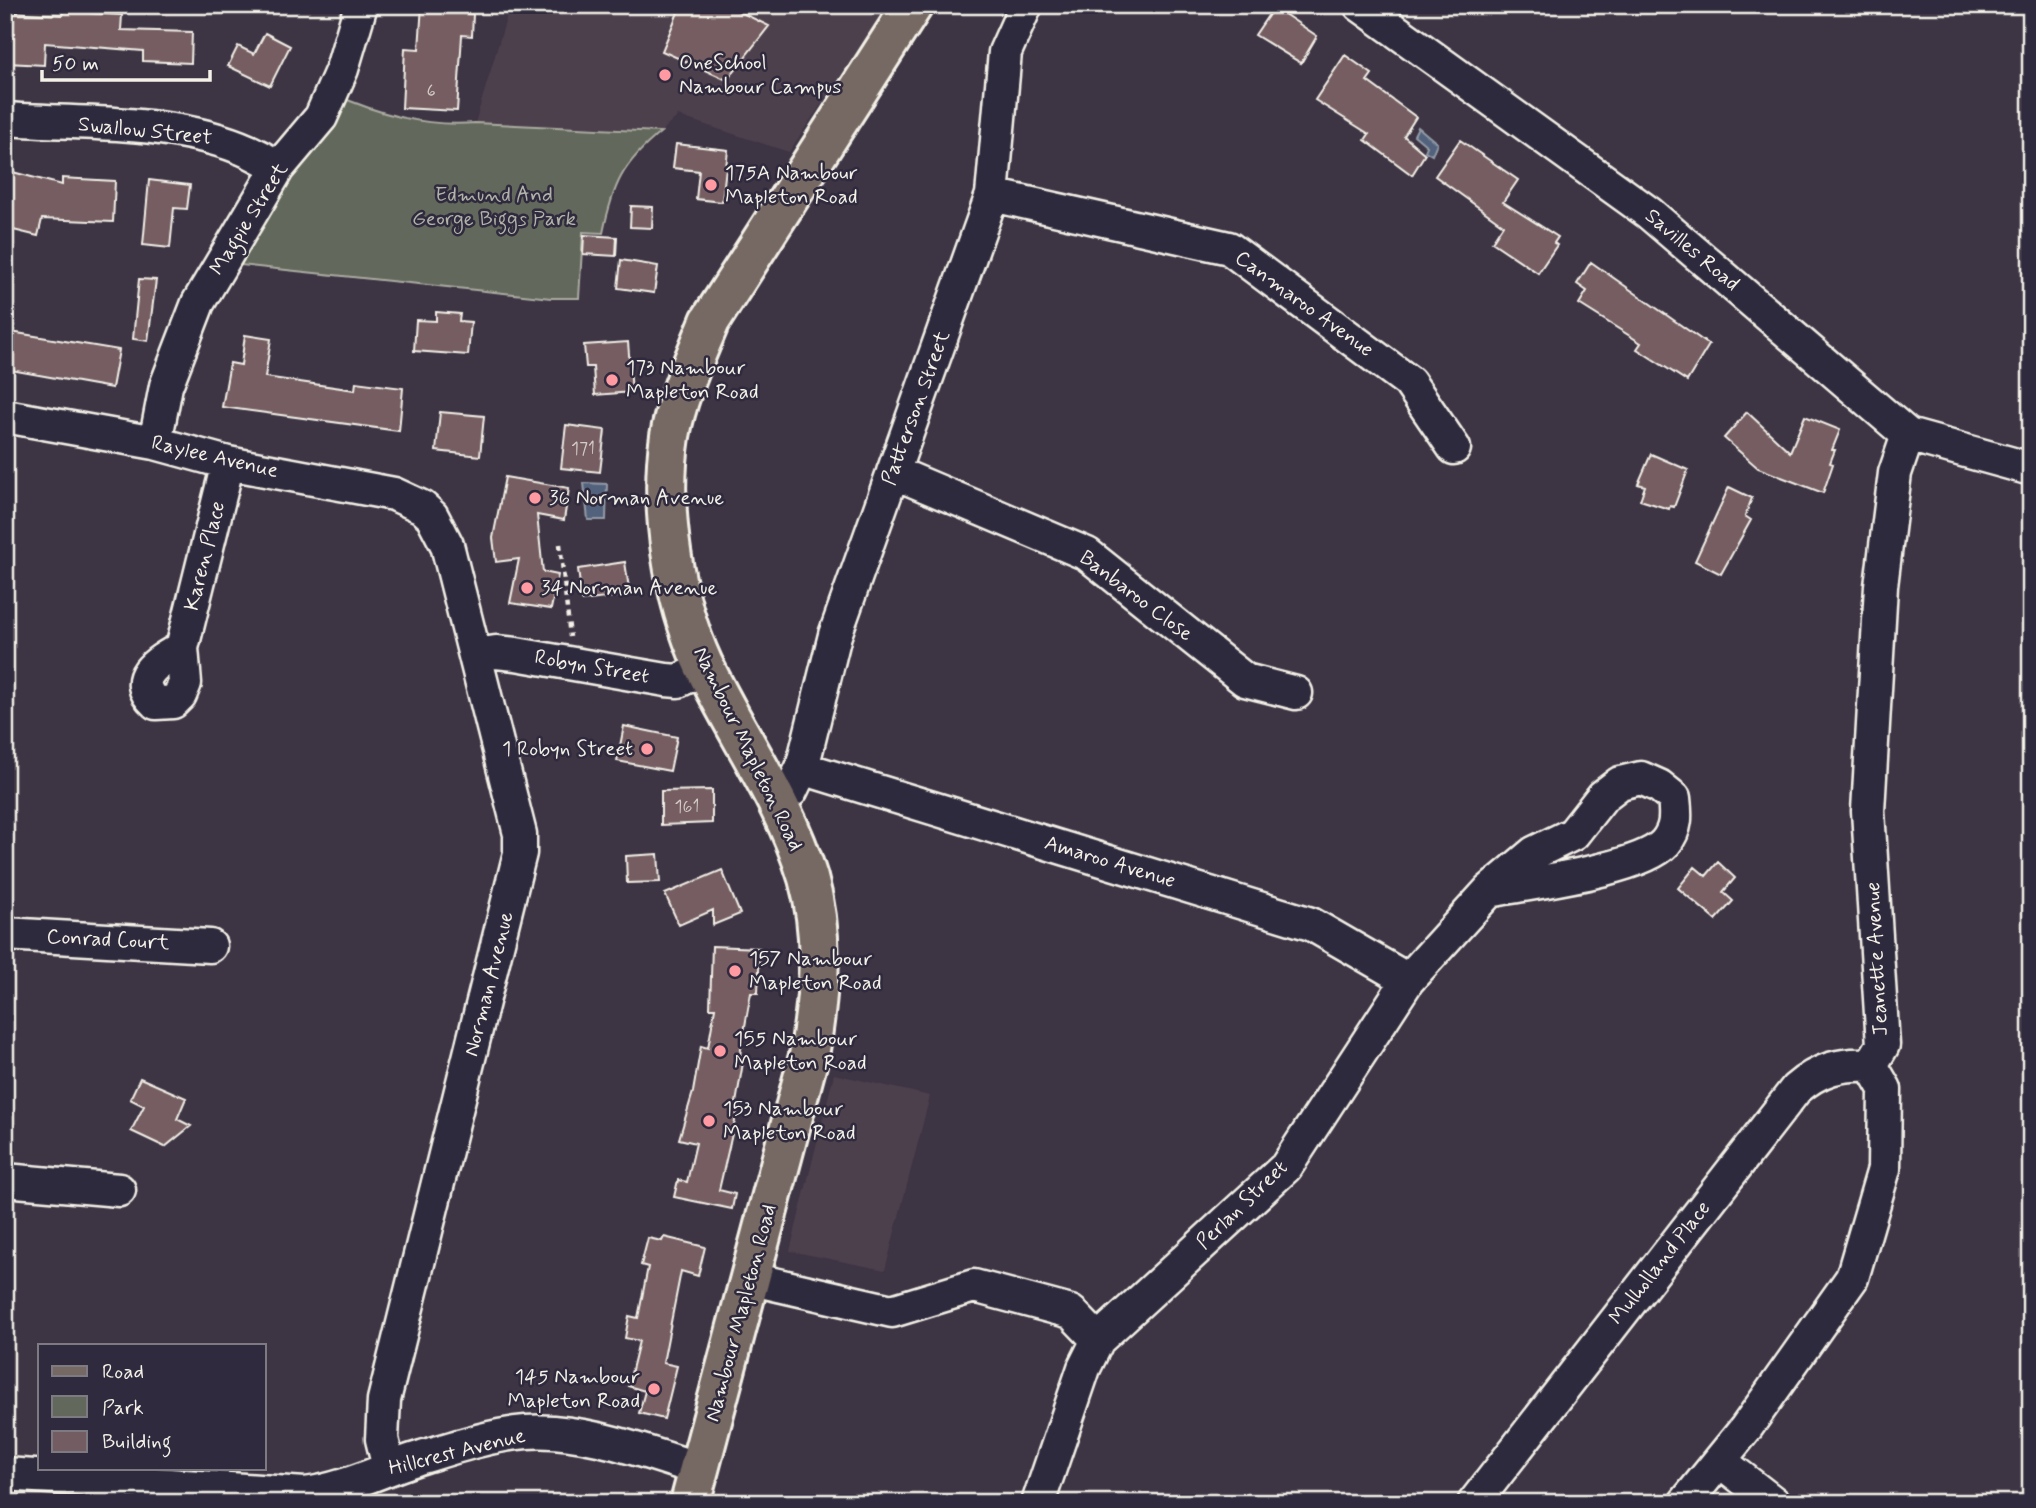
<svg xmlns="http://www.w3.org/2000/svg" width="2036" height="1508" font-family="Mynerve,sans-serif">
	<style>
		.built { fill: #4e404d }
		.green { fill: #62685b; stroke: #abaca2; stroke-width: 2 }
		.water { fill: #52627c; stroke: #939ba7; stroke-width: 2 }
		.building { fill: #745d62; stroke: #f4f1e8; stroke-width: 2 }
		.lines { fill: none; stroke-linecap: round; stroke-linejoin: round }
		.minor-casing { stroke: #f4f1e8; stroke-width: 37 }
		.major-casing { stroke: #f4f1e8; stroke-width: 44 }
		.path { stroke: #f4f1e8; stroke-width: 4.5; stroke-dasharray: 5 5; stroke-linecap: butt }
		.minor { stroke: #2f2a3d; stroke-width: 32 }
		.major { stroke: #766964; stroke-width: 38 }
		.poi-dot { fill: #ff9aa2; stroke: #2f2a3d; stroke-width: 2.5 }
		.labels { text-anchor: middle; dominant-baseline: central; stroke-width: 5; stroke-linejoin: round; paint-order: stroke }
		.number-label { font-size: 18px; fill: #d4ccc6 }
		.poi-label { font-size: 21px; fill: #f4f1e8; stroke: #2f2a3d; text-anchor: start }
		.street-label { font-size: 21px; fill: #f4f1e8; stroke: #2f2a3d }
		.park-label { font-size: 21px; fill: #b2b3a9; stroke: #2f2a3d }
	</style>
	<rect width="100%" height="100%" fill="#3d3444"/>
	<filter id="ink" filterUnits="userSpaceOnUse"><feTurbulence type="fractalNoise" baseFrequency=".0143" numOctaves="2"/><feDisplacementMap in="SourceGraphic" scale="14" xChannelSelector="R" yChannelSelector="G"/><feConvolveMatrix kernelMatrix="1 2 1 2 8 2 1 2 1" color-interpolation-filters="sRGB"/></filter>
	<g filter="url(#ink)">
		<!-- built -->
		<path class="built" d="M510,5H888L789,152L678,116L661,132L475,123Z
			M834,1074L930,1096L885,1270L790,1251Z"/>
		<!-- green -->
		<path class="green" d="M331,93C379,114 423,127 475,123L661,132C622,164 613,185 603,233L583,232L579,298H551L221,263Z"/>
		<!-- water -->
		<path class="water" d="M1418,127L1437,143L1432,155L1425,151L1427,146L1414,135Z
			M584,483L607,484L606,520H588Z"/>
		<!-- building -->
		<path class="building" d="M63,5H90V13L122,15L121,30L192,32L191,63L143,61V51L45,43L44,65L7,63L10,12L63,15Z
			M422,5H462L461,13L473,14L472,36L462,35L457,111L402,108L405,48L419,49Z
			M681,5H726L769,26L727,80L662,51Z
			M1274,7L1317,36L1301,63L1255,35Z
			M265,33L290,46L270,86L228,66L238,46L254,54Z
			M1345,55L1372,74L1367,81L1416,117L1404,136L1425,154L1412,175L1365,140L1369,134L1315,100Z
			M1460,140L1518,180L1503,202L1558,237L1554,243L1557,245L1538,273L1492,242L1503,225L1435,176Z
			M676,144L728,150L722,202L696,199L699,171L673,168Z
			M5,170L62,185V178L115,181L113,222L42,219L38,236L5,228Z
			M149,180L190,185L187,209L174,208L170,248L143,245Z
			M631,206L653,207L652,228L630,227Z
			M584,235L617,237L616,256L583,254Z
			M621,260L658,266L654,293L618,288Z
			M1591,262L1709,345L1687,381L1637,349L1641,343L1579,304L1587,291L1577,284Z
			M139,279L156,280L148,341L133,339Z
			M436,312L460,314L459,321L471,322L468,355L414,351L416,320L436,321Z
			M5,331L119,350L112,388L5,369Z
			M245,335L271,339L265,377L355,390L356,382L403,388L399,431L222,407L230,363L241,365Z
			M628,342L632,392L595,395L593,367H586L584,345Z
			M440,412L484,416L480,456L436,451Z
			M1747,412L1790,452L1805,416L1840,430L1832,450H1835L1830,463L1833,464L1823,493L1758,468L1724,438Z
			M566,425L605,430L600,472L561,468Z
			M1651,454L1688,470L1674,507L1670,506L1669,509L1640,500L1645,486L1638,484Z
			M505,477L569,488L564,520L537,515L543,572L558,575L551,609L510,603L519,559L496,562L493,538Z
			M1729,487L1752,498L1745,516L1751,520L1721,574L1695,561Z
			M625,562L630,595L582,601L578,569Z
			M624,726L677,737L670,771L617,761Z
			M712,790V823L661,825V791Z
			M658,854L660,882L627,883L626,856Z
			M1718,862L1735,878L1723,892L1733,901L1716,920L1678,888L1695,867L1706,876Z
			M722,870L740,914L713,925V910L679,925L665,894Z
			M712,946L760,948L758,993H751L748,1009L740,1055L744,1057L736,1103L739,1104L719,1190L735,1194L732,1209L674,1197L678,1180L687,1182L696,1143L679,1139L693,1092L701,1046L708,1048L715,1008H710Z
			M140,1078L186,1098L177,1119L191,1126L165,1147L131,1131L144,1106L130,1099Z
			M664,1237L705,1247L698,1276L681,1271L663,1363L677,1366L664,1419L639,1413L645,1391L628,1386L639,1341L625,1338L629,1316L638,1318L648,1267L641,1265L648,1238L662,1241Z"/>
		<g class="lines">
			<!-- minor casing -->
			<g class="minor-casing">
				<path id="minor" d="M1360,5L1649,213L1908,435L2031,469
					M5,119C90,125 208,117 278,168
					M992,195L1229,248L1409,382L1454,448
					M5,416L155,443L228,463L394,494L422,507L432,516L447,545L520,834V853L384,1400L382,1439L389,1468
					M155,443L166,386L198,303L278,168L321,117L342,69L361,5
					M893,472L1087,554L1245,680L1296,693
					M182,648C161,660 127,677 156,703L173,702L180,695L185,683L182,648L228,463
					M477,655L496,652L516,654L666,680L678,681L705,668
					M802,768L1311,924L1408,980
					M776,801L791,791L802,768L835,635L992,195L1005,52L1026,5
					M5,934L210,946
					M5,1180L119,1190
					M752,1279L892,1311L974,1286L1071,1312L1098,1340L1084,1368L1038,1503
					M1098,1340L1286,1167L1408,980L1489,891L1534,853L1573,834L1603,796L1620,783L1641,778L1659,786L1674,798C1676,815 1677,829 1665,843C1640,870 1528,883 1489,891
					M1720,1461L1774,1503
					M5,1474L305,1494C346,1489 383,1469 422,1457C455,1447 492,1435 526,1432C579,1427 648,1453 699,1469
					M1474,1503L1796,1089C1819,1069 1841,1063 1871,1065
					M1685,1503L1746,1428L1852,1278L1884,1169L1885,1089L1871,1065L1883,1045L1868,811L1881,586L1895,473L1908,435"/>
			</g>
			<!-- major casing -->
			<g class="major-casing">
				<path id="major" d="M690,1503L809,1056C819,995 825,938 808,878C785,801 737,736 703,664C673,599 659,507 670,436C677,396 695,358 710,321L913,5"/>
			</g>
			<!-- path -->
			<path class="path" d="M560,544L570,637"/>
			<!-- minor -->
			<use href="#minor" class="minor"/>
			<!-- major -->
			<use href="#major" class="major"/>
		</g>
	</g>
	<!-- markers -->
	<g class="poi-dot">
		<circle cx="665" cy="75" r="7"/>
		<circle cx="711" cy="185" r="7"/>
		<circle cx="612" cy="380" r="7"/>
		<circle cx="535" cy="498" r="7"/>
		<circle cx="527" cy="588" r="7"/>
		<circle cx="647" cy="749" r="7"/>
		<circle cx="735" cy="971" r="7"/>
		<circle cx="720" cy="1051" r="7"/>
		<circle cx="709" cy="1121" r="7"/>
		<circle cx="654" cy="1389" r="7"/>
	</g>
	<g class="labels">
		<!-- number labels -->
		<g class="number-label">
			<text x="431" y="91">6</text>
			<text x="583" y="449">171</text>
			<text x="687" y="807">161</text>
		</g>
		<!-- poi labels -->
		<g class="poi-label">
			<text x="679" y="63">OneSchool<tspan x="679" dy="24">Nambour Campus</tspan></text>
			<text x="725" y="173">175A Nambour<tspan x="725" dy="24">Mapleton Road</tspan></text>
			<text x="626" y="368">173 Nambour<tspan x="626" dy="24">Mapleton Road</tspan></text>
			<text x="549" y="498">36 Norman Avenue</text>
			<text x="541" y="588">34 Norman Avenue</text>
			<text x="633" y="749" text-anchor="end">1 Robyn Street</text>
			<text x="749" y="959">157 Nambour<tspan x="749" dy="24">Mapleton Road</tspan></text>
			<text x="734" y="1039">155 Nambour<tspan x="734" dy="24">Mapleton Road</tspan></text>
			<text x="723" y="1109">153 Nambour<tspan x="723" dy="24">Mapleton Road</tspan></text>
			<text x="640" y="1377" text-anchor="end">145 Nambour<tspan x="640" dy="24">Mapleton Road</tspan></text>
		</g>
		<!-- street labels -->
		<g class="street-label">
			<text transform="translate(145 131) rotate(6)">Swallow Street</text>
			<text transform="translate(249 219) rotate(-58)">Magpie Street</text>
			<text transform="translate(1692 250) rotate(40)">Savilles Road</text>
			<text transform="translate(1304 304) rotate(36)">Canmaroo Avenue</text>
			<text transform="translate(916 408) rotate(-70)">Patterson Street</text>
			<text transform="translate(215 457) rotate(13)">Raylee Avenue</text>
			<text transform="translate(205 556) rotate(-76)">Karen Place</text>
			<text transform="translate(1136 596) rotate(37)">Banbaroo Close</text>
			<text transform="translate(592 667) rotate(10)">Robyn Street</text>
			<text transform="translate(748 749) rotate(64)">Nambour Mapleton Road</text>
			<text transform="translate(1110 862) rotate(17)">Amaroo Avenue</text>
			<text transform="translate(108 940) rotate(3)">Conrad Court</text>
			<text transform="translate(1877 959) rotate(-93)">Jeanette Avenue</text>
			<text transform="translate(489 984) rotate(-76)">Norman Avenue</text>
			<text transform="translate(1242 1205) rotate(-44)">Perlan Street</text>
			<text transform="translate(1660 1263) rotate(-52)">Mulholland Place</text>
			<text transform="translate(741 1313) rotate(-75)">Nambour Mapleton Road</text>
			<text transform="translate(457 1452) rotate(-14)">Hillcrest Avenue</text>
		</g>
		<!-- park labels -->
		<g class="park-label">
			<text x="494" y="195">Edmund And<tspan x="494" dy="24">George Biggs Park</tspan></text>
		</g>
	</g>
	<!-- margin -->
	<rect width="2036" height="1508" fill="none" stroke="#2f2a3d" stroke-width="28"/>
	<rect x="14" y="14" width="2008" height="1480" fill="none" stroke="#f4f1e8" stroke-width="2.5" filter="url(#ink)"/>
	<!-- legend -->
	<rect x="38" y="1344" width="228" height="126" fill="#2f2a3d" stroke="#7e7a81" stroke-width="2"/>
	<rect x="52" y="1366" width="35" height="10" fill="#766964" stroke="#7e7a81" stroke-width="2"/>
	<text x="102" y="1378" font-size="21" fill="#f4f1e8">Road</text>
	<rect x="52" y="1396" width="35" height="21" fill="#62685b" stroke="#7e7a81" stroke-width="2"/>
	<text x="102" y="1414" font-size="21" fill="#f4f1e8">Park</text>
	<rect x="52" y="1431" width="35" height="21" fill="#745d62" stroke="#7e7a81" stroke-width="2"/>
	<text x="102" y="1448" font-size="21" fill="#f4f1e8">Building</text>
	<!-- scale -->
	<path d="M42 70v10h168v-10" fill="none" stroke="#f4f1e8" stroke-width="3.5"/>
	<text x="52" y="70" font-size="21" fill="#f4f1e8" stroke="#2f2a3d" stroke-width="5" paint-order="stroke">50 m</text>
</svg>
